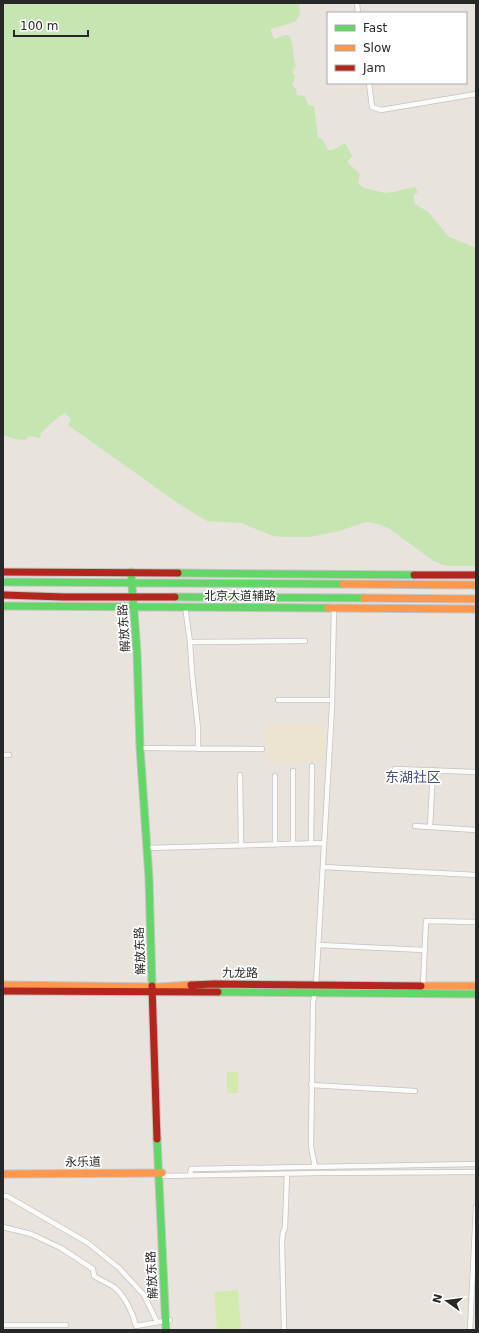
<svg xmlns="http://www.w3.org/2000/svg" width="479" height="1333" font-family="'DejaVu Sans','Noto Sans SC',sans-serif">
	<style>
		.education { fill: #ece3d0 }
		.green { fill: #c6e5b2 }
		.pitch { fill: #d3eaaf }
		.lines { fill: none; stroke-linecap: round; stroke-linejoin: round }
		.street-casing { stroke: #c4c3c3; stroke-width: 6 }
		.fast-casing { stroke: #c4c3c3; stroke-width: 9 }
		.slow-casing { stroke: #c4c3c3; stroke-width: 9 }
		.jam-casing { stroke: #c4c3c3; stroke-width: 9 }
		.street { stroke: #fcfbfa; stroke-width: 4.5 }
		.fast { stroke: #63d668; stroke-width: 7 }
		.slow { stroke: #ff974d; stroke-width: 7 }
		.jam { stroke: #b3261e; stroke-width: 7 }
		.labels { text-anchor: middle; dominant-baseline: central; stroke-width: 3.5; stroke-linejoin: round; paint-order: stroke }
		.street-label { font-size: 12px; fill: #282828; stroke: #fff }
		.quarter-label { font-size: 14px; fill: #454e7c; stroke: #fff }
	</style>
	<rect width="100%" height="100%" fill="#e8e3dc"/>
	<!-- education -->
	<path class="education" d="M265,725H325V761H265Z"/>
	<!-- green -->
	<path class="green" d="M3,3H299L300,14L295,22L270,29L274,39L285,35H289C294,42 292,56 296,66L292,72L295,76L292,85L296,89L297,95L304,96L309,106H314L318,138L322,139L328,150H333L345,143L352,156L347,162L360,174L358,183L364,188L385,193L394,192L404,189L415,187L418,192L414,195V203L428,212L449,237L476,248V566H448L441,564L432,560L390,529L378,524L367,522L339,531L310,537H285L273,536L241,523L207,521L182,506L68,425L71,419L65,413C55,418 49,426 41,433L40,438L29,436L26,440L14,439L3,435Z"/>
	<!-- pitch -->
	<path class="pitch" d="M227,1072H238V1093H227Z
		M238,1290L241,1330H217L214,1292Z"/>
	<g class="lines">
		<!-- street casing -->
		<g class="street-casing">
			<path id="street" d="M357,3L358,13
				M369,83L372,107L381,110L476,94
				M185,606L190,642L192,673L198,729V749
				M190,642L305,641
				M278,700H332
				M140,748L262,749
				M3,755H9
				M395,769L476,772
				M293,771V843
				M240,775L241,844
				M275,776V844
				M415,826L476,830
				M430,827L433,770
				M311,843L312,766
				M147,848L324,843
				M323,867L476,875
				M319,945L424,950
				M316,985L332,707L334,607
				M423,986L426,921L476,922
				M315,993L313,1002L311,1146L315,1167
				M311,1085L415,1091
				M190,1175L191,1169L476,1164
				M162,1176L317,1173L476,1172
				M3,1196H7L88,1243L119,1268L144,1295L157,1322
				M3,1227L31,1234L61,1248L93,1269L94,1276C100,1280 108,1283 114,1287C125,1296 133,1313 136,1326L170,1320
				M3,1325H66
				M284,1330L282,1242L283,1232L285,1228L287,1174
				M470,1330L476,1207"/>
		</g>
		<!-- fast casing -->
		<g class="fast-casing">
			<path id="fast" d="M131,572L137,652L140,748L149,878L152,986
				M178,573L414,575
				M3,582L343,584
				M175,597L364,598
				M3,606L328,608
				M218,992L476,994
				M157,1139L166,1330"/>
		</g>
		<!-- slow casing -->
		<g class="slow-casing">
			<path id="slow" d="M343,584L476,585
				M364,598L476,599
				M328,608L476,609
				M3,985L159,987L191,985
				M421,986H476
				M3,1174L162,1173"/>
		</g>
		<!-- jam casing -->
		<g class="jam-casing">
			<path id="jam" d="M3,572L178,573
				M414,575H476
				M3,595L64,597H175
				M191,985L215,984L421,986
				M152,986L157,1139
				M3,991L218,992"/>
		</g>
		<!-- street -->
		<use href="#street" class="street"/>
		<!-- fast -->
		<use href="#fast" class="fast"/>
		<!-- slow -->
		<use href="#slow" class="slow"/>
		<!-- jam -->
		<use href="#jam" class="jam"/>
	</g>
	<g class="labels">
		<!-- street labels -->
		<g class="street-label">
			<text x="240" y="596">北京大道辅路</text>
			<text transform="translate(124 628) rotate(-94)">解放东路</text>
			<text transform="translate(140 951) rotate(-92)">解放东路</text>
			<text transform="translate(240 973) rotate(1)">九龙路</text>
			<text transform="translate(83 1162) rotate(-1)">永乐道</text>
			<text transform="translate(152 1275) rotate(-93)">解放东路</text>
		</g>
		<!-- quarter labels -->
		<g class="quarter-label">
			<text x="413" y="777">东湖社区</text>
		</g>
	</g>
	<!-- border -->
	<rect width="479" height="1333" fill="none" stroke="#282828" stroke-width="8"/>
	<!-- legend -->
	<rect x="327" y="12" width="140" height="72" fill="#ffffff" stroke="#a9a9a9"/>
	<rect x="335" y="25" width="20" height="6" fill="#63d668" stroke="#a9a9a9"/>
	<text x="363" y="32" font-size="12" fill="#282828">Fast</text>
	<rect x="335" y="45" width="20" height="6" fill="#ff974d" stroke="#a9a9a9"/>
	<text x="363" y="52" font-size="12" fill="#282828">Slow</text>
	<rect x="335" y="65" width="20" height="6" fill="#b3261e" stroke="#a9a9a9"/>
	<text x="363" y="72" font-size="12" fill="#282828">Jam</text>
	<!-- north arrow -->
	<g transform="translate(447 1301) rotate(284)" stroke="#ffffff" stroke-width="3" paint-order="stroke">
	<path d="M0-3L7 15L0 10L-7 15Z" fill="#282828"/>
	<text y="-6" font-size="11" font-weight="bold" text-anchor="middle" fill="#282828">N</text>
	</g>
	<!-- scale -->
	<path d="M14 30v6h74v-6" fill="none" stroke="#282828" stroke-width="2"/>
	<text x="20" y="30" font-size="12" fill="#282828" stroke="#ffffff" stroke-width="3" paint-order="stroke">100 m</text>
</svg>
